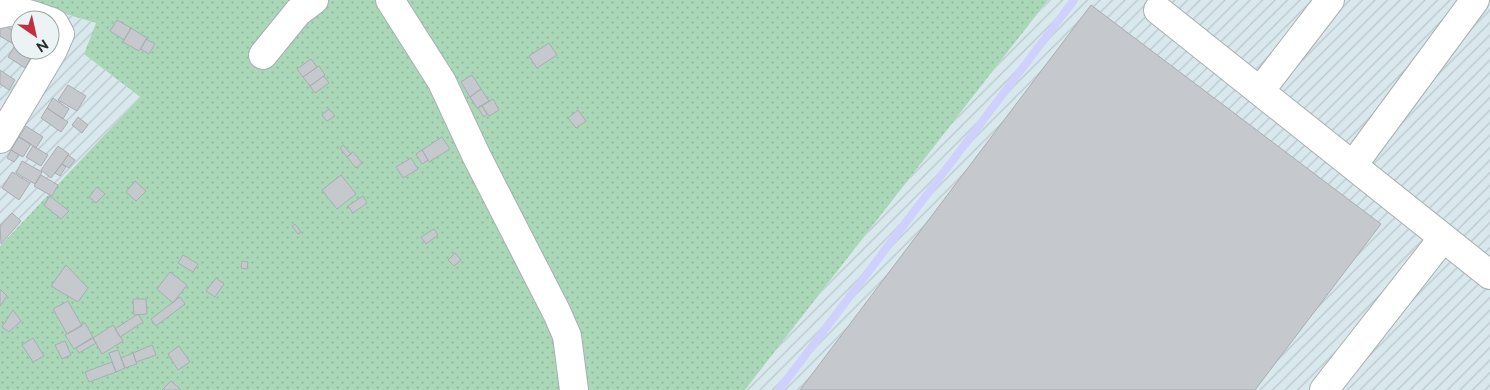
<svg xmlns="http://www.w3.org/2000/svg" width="1490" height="390" font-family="Raleway,sans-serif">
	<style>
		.industrial { fill: url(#industrial-furrows); fill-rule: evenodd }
		.green { fill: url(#green-dots) }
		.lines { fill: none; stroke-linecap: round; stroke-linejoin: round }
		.stream { stroke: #ced0fd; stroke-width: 8 }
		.building { fill: #c5c9cd; stroke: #a9adb2 }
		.minor-casing { stroke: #a8afb1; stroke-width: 30 }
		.minor { stroke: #fff; stroke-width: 28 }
	</style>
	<defs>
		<pattern id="industrial-furrows" width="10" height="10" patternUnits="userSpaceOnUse" patternTransform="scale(1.25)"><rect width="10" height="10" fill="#d9e8ed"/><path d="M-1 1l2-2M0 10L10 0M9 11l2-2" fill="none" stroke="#bac7cc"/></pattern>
		<pattern id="green-dots" width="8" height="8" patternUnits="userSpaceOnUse" patternTransform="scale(1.25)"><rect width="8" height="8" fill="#a9d7b7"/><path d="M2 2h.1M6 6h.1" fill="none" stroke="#92b99e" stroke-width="1.8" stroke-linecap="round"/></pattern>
	</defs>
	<rect width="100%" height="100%" fill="#ecf3f5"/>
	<!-- industrial -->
	<path class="industrial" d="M0,0H18L96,23L84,54L140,97L0,246ZM20,20H50V50H20Z
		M1048,0H1490V390H745Z"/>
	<!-- green -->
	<path class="green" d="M18,0H1048L745,390H0V246L140,97L84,54L96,23Z"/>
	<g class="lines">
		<!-- stream -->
		<path class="stream" d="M779,390L1074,0"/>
	</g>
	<!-- building -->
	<path class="building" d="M1091,5L1381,224L1255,390H800Z
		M117,20L131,28L124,40L110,31Z
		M4,25L20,35L15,45L0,36V31Z
		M131,28L147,38L139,51L123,42Z
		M146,39L155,44L149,54L141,49Z
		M549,43L557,55L537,68L529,56Z
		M14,47L31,57L25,68L8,57Z
		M311,59L317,67L303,77L297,69Z
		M319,66L325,75L310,86L303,77Z
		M0,70L15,80L9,90L0,84Z
		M472,75L481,89L470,97L461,82Z
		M324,76L329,83L315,93L310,86Z
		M68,85L86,96L77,111L58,100Z
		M481,89L489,101L477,108L470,97Z
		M53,98L69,109L63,119L47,108Z
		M493,99L499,110L489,116L482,106Z
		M482,106L487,114L484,117L478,108Z
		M47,108L68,122L61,132L41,118Z
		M329,109L335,116L327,121L322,115Z
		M578,110L586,121L576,128L568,118Z
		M78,117L88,125L82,133L72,125Z
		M26,126L43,137L36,148L19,137Z
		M19,137L31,144L23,157L11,150Z
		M442,137L450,149L429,162L422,150Z
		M343,145L351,154L347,157L340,148Z
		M33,146L48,155L41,166L26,157Z
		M58,146L69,154L51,178L41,170Z
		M11,150L19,155L14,162L7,158Z
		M422,150L428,160L422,164L416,154Z
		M353,152L362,163L356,168L347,157Z
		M68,155L75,160L69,168L62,164Z
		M411,158L418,169L403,178L396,167Z
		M22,161L42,172L35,184L16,173Z
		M62,164L66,167L60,176L55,173Z
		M12,172L30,183L19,200L2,188Z
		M41,175L58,185L52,196L34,186Z
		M341,175L356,194L337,209L322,190Z
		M135,181L146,191L136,201L126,192Z
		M97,187L105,194L96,203L89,197Z
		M50,196L69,211L61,219L44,205Z
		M363,196L367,203L353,213L348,206Z
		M12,213L21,221L1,244L0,226Z
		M295,224L301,232L298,234L292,226Z
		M434,229L438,235L426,244L421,237Z
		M455,253L461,260L454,266L448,260Z
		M183,255L198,264L193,272L178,263Z
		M242,261L248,262L247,269L241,268Z
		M66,265L88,288L78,302L51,286Z
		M170,272L187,285L173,303L157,289Z
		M216,278L224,284L215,297L206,291Z
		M0,289L7,296L0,306Z
		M180,297L185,304L156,326L151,319Z
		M133,299H146L147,314L134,315Z
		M68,301L82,326L67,334L53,309Z
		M13,310L21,321L9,332L2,327Z
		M138,314L143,322L120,337L115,329Z
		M85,323L93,337L74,349L65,335Z
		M113,325L123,341L102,354L93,338Z
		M33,338L44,356L33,362L22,345Z
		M93,338L96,343L79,353L76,348Z
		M65,341L71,355L62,359L55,345Z
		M152,345L156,355L136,362L133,353Z
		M179,346L190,362L178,370L168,354Z
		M118,350L125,368L116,372L109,353Z
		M133,353L137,364L125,368L121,358Z
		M112,362L116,372L89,382L85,372Z
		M171,381L181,390H162Z"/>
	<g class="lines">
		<!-- minor casing -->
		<g class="minor-casing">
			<path id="minor" d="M390,0L442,82L476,155L557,313L567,336L574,390
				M1158,10L1490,275
				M0,14C16,9 31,14 46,20
				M263,55L298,12L314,0
				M1260,91L1330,0
				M0,139L53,50L60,34L54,23L50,21
				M1353,165L1475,0
				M1324,390L1443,238"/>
		</g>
		<!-- minor -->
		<use href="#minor" class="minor"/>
	</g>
	<!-- north arrow -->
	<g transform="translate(35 35) rotate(146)"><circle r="24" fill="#ecf3f5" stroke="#9fa4a5"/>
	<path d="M0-4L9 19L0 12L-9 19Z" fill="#c02f42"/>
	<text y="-8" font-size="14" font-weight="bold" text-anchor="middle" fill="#2b2d2e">N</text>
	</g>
</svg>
